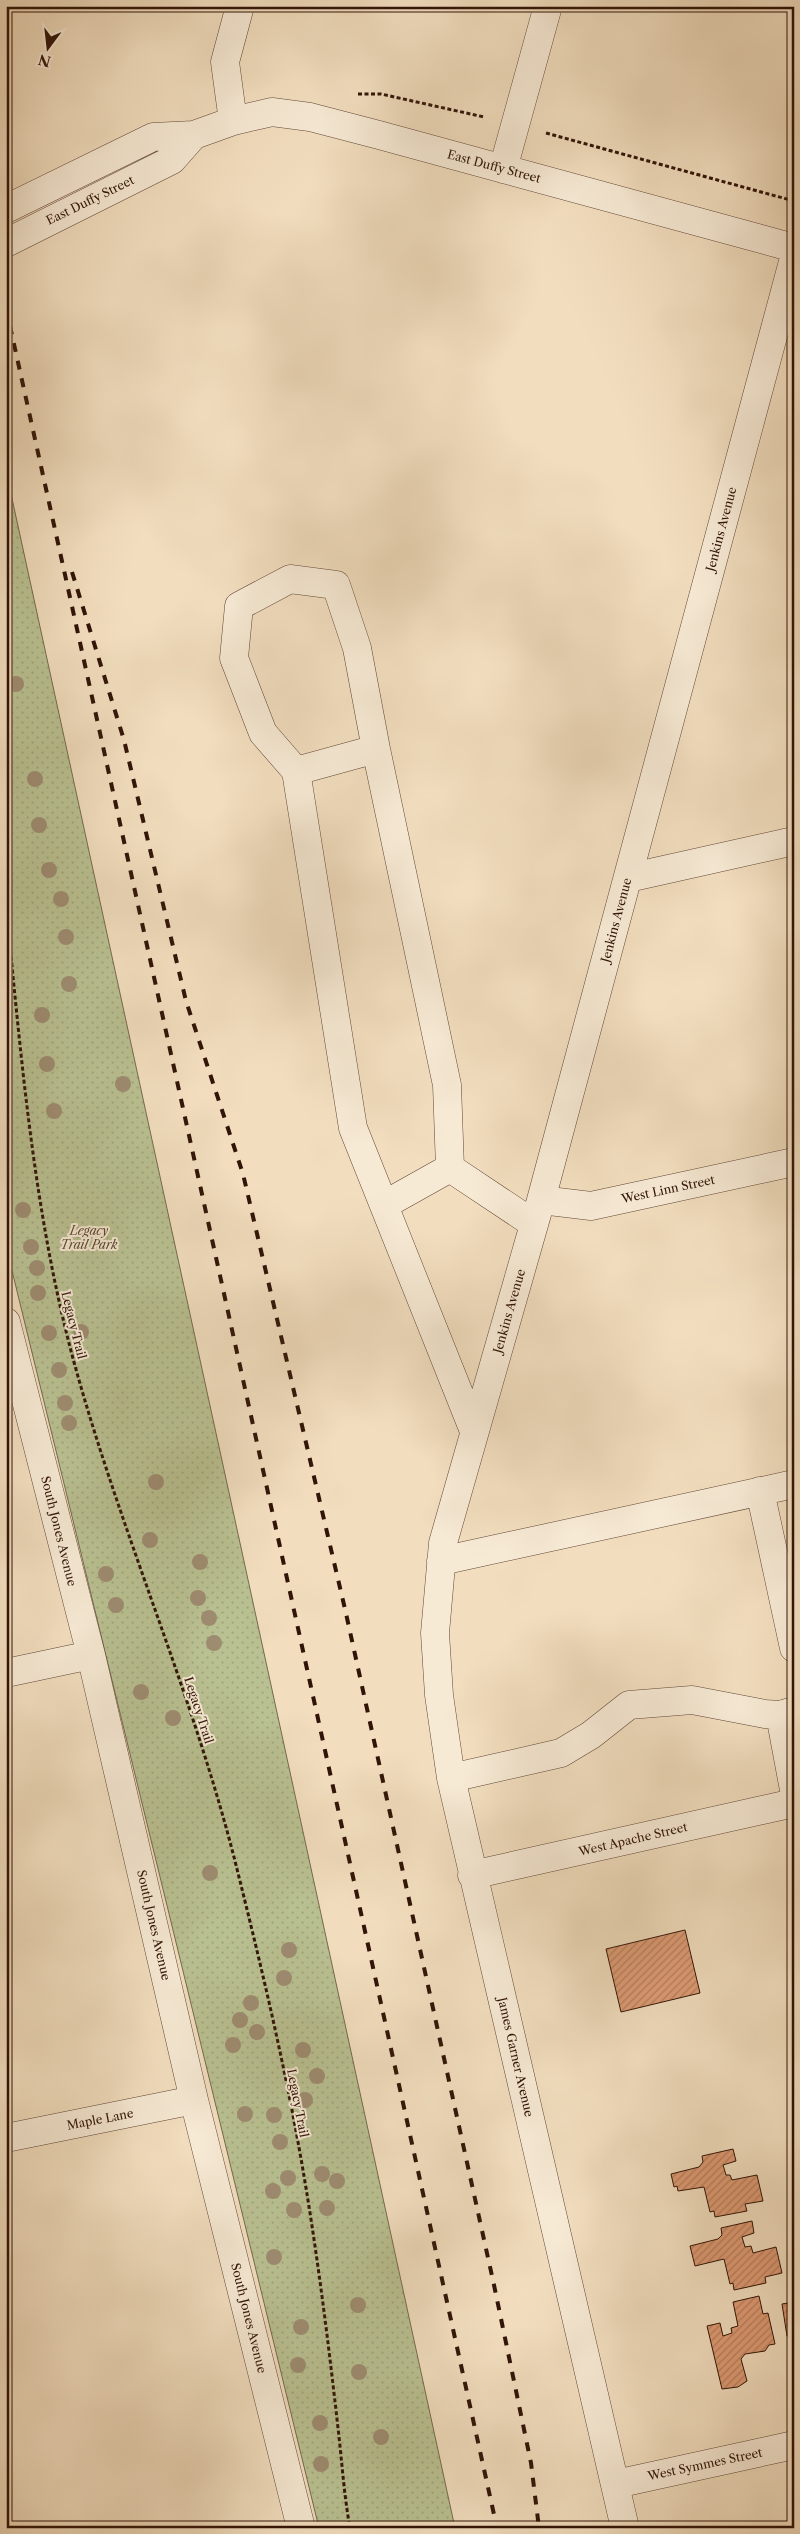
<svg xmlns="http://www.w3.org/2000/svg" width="800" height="2534" font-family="'Libre Caslon Text',serif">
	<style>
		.park { fill: url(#park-dots); stroke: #756a4d }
		.building { fill: url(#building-hatch); stroke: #311408 }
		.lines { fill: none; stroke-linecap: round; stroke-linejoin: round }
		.minor-casing { stroke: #614636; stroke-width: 29 }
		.path { stroke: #311408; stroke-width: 3; stroke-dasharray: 4 2.5; stroke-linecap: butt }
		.minor { stroke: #f7ead5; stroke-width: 28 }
		.rail { stroke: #311408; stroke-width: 4; stroke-dasharray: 9 9; stroke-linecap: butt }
		.tree { fill: #9e8c71 }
		.labels { text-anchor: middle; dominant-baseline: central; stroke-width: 4; stroke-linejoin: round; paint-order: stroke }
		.street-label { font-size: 12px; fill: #311408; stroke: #f7ead5 }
		.park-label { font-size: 12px; font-style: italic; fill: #5a4831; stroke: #f7ead5 }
	</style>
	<defs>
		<pattern id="park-dots" width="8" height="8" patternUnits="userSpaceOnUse" patternTransform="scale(1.25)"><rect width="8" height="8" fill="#b9c192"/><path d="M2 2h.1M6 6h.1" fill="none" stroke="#a0a57c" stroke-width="1.8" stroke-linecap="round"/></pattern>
		<pattern id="building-hatch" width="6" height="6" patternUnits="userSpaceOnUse" patternTransform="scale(1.25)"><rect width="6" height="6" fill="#df9c75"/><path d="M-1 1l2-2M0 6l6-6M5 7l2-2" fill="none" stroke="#b57e5e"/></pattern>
	</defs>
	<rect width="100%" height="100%" fill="#f2debf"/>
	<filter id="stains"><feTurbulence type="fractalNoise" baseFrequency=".004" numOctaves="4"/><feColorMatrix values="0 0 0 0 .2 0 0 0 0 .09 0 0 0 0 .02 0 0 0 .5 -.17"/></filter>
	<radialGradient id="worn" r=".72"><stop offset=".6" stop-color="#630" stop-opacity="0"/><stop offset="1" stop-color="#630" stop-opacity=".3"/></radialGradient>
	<!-- park -->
	<path class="park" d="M6,471L455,2528H319L6,1246Z"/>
	<!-- building -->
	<path class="building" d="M685,1930L700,1993L621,2012L606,1949Z
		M733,2149L736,2161L723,2165L726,2175H730L732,2180L757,2175L763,2201L745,2204L747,2211L715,2217L714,2211L710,2212L704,2187L678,2191L677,2186L674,2187L671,2174L699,2167L703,2162L702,2156Z
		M752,2221L754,2233L742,2237L745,2247L751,2246L753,2253L776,2247L782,2273L765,2277L766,2283L734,2290L733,2283L730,2284L724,2259L695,2266L690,2246L718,2239L722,2235L721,2228Z
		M759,2296L763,2314L768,2313L775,2344L769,2345L765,2351L745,2354L741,2359L747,2381L738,2387L722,2389L707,2326L720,2323L723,2336L732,2333L731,2328L738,2326L733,2302Z
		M794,2302V2336H787L782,2304Z"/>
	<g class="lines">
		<!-- minor casing -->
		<g class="minor-casing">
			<path id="minor" d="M233,121L225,62L240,6
				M503,169L548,6
				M6,209L153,137L194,135L233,121L272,112L310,117L379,135L794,248
				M6,243L172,160L194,135
				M296,771L263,733L234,658L239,606L290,579L336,585L357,648L376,749
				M628,878L794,841
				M541,1200L591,1206L794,1162
				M384,1205L450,1168
				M6,1322L91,1655L194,2100L301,2528
				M474,1431L353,1128L296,771L376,749L447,1085L450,1168L534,1224
				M760,1491L794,1648
				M441,1561L794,1484
				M6,1673L91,1655
				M780,1715L794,1790
				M451,1778L561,1753L591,1735L629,1705L692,1700L765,1714L780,1715L794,1711
				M472,1875L794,1803
				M6,2138L194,2100
				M616,2484L794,2445
				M625,2528L451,1778L439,1695L435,1633L443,1543L541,1200L794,258"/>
		</g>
		<!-- path -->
		<path class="path" d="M358,94H381L484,117
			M546,133L794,201
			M6,905C21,1055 33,1205 71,1351C117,1524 191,1688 235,1861C262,1969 288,2078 306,2188C319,2267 329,2348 338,2428C342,2462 344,2495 350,2528"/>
		<!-- minor -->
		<use href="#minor" class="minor"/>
		<!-- rail -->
		<path class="rail" d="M6,308L497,2528
			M72,572L124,740L186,1001L243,1174L345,1609L494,2285L531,2463L539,2528"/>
	</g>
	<!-- trees -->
	<g class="tree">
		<circle cx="16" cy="684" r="8"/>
		<circle cx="35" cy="779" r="8"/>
		<circle cx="39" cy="825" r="8"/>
		<circle cx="49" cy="870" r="8"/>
		<circle cx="61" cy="899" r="8"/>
		<circle cx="66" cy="937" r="8"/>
		<circle cx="69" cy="984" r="8"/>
		<circle cx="42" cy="1015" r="8"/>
		<circle cx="47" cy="1064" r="8"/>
		<circle cx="123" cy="1084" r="8"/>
		<circle cx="54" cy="1111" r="8"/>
		<circle cx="23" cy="1210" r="8"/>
		<circle cx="31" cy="1247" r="8"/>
		<circle cx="37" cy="1268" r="8"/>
		<circle cx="38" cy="1293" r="8"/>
		<circle cx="81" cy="1332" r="8"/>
		<circle cx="49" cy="1333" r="8"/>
		<circle cx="59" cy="1370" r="8"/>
		<circle cx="65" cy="1403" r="8"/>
		<circle cx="69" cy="1423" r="8"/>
		<circle cx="156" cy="1482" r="8"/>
		<circle cx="150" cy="1540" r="8"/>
		<circle cx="200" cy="1562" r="8"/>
		<circle cx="106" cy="1574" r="8"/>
		<circle cx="198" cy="1598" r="8"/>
		<circle cx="116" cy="1605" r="8"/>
		<circle cx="209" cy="1618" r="8"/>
		<circle cx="214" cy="1643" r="8"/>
		<circle cx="141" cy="1692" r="8"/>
		<circle cx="173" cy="1718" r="8"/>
		<circle cx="210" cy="1873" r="8"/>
		<circle cx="289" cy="1950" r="8"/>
		<circle cx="284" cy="1978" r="8"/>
		<circle cx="251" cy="2003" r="8"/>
		<circle cx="240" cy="2020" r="8"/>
		<circle cx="257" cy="2032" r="8"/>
		<circle cx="233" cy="2045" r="8"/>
		<circle cx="303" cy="2050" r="8"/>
		<circle cx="317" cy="2076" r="8"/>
		<circle cx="305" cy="2100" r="8"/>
		<circle cx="245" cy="2114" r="8"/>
		<circle cx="274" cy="2115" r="8"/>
		<circle cx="280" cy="2142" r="8"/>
		<circle cx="322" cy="2174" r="8"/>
		<circle cx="288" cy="2178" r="8"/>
		<circle cx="337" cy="2181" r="8"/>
		<circle cx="273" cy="2191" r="8"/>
		<circle cx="327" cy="2208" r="8"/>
		<circle cx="294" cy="2210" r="8"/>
		<circle cx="274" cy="2257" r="8"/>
		<circle cx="358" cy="2305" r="8"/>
		<circle cx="301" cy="2327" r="8"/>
		<circle cx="298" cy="2365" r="8"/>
		<circle cx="359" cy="2372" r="8"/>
		<circle cx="320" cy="2423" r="8"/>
		<circle cx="381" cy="2437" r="8"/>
		<circle cx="321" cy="2464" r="8"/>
	</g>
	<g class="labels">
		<!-- street labels -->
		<g class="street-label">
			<text transform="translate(494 166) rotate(15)">East Duffy Street</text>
			<text transform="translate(90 200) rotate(-26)">East Duffy Street</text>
			<text transform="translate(721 529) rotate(-75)">Jenkins Avenue</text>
			<text transform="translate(616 920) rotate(-75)">Jenkins Avenue</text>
			<text transform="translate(668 1189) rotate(-12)">West Linn Street</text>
			<text transform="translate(509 1311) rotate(-74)">Jenkins Avenue</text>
			<text transform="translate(74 1325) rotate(76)">Legacy Trail</text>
			<text transform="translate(59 1531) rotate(76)">South Jones Avenue</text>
			<text transform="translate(199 1710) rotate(72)">Legacy Trail</text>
			<text transform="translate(633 1839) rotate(-13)">West Apache Street</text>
			<text transform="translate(154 1925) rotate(77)">South Jones Avenue</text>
			<text transform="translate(516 2057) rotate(77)">James Garner Avenue</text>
			<text transform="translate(298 2103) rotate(79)">Legacy Trail</text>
			<text transform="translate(100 2119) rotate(-11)">Maple Lane</text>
			<text transform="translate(249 2318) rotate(76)">South Jones Avenue</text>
			<text transform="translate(705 2464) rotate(-12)">West Symmes Street</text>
		</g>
		<!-- park labels -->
		<g class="park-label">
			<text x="89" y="1230">Legacy<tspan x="89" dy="14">Trail Park</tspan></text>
		</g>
	</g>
	<!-- margin -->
	<rect width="800" height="2534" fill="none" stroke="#f2debf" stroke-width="25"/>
	<rect x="8" y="8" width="785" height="2519" fill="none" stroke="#311408" stroke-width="2.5"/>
	<rect x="12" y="12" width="775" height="2509" fill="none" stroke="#311408"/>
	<!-- north arrow -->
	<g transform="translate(48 48) rotate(195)" stroke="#f7ead5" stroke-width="4" paint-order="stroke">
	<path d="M0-4L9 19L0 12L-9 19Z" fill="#311408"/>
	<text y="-8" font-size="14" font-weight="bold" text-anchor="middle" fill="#311408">N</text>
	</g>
	<rect width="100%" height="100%" filter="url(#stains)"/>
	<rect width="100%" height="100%" fill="url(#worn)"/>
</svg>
